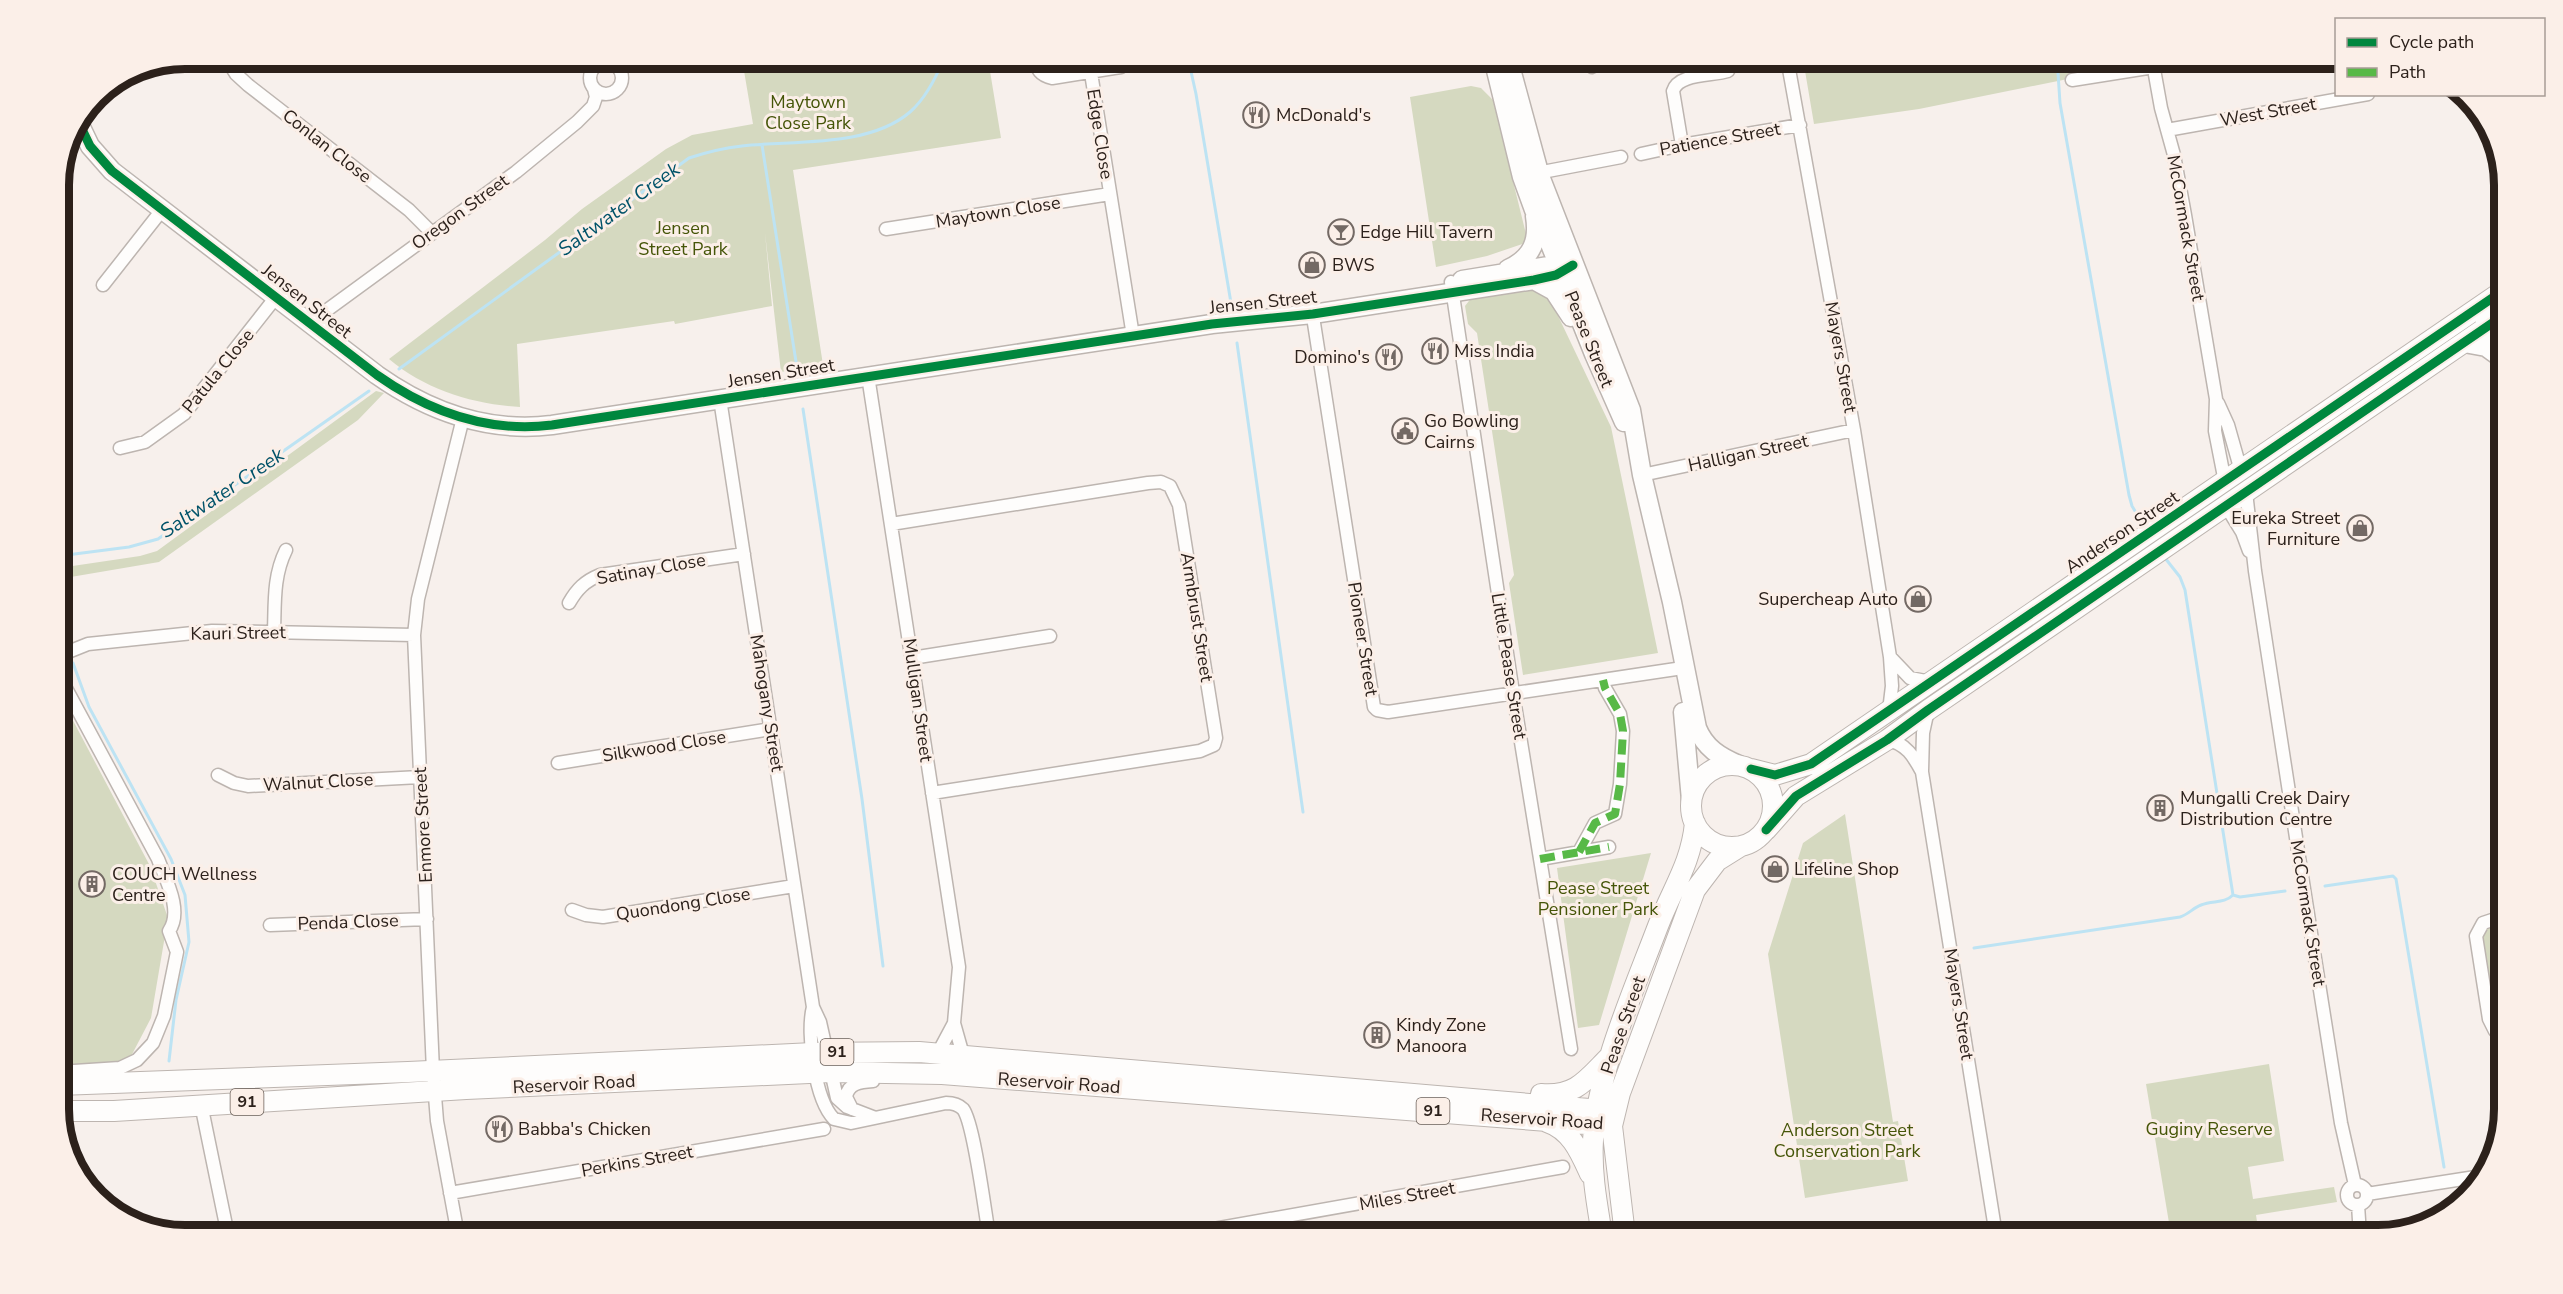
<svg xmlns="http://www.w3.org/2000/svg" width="2563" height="1294" font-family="'Nunito Sans',sans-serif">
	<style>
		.green { fill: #d5d9c0 }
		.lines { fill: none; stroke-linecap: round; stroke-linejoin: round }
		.stream { stroke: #bde3f3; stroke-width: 3 }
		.street-casing { stroke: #bdb5b0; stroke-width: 15 }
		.secondary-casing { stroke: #bdb5b0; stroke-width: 21 }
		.primary-casing { stroke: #bdb5b0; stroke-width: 22 }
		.street { stroke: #fefdfc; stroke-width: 12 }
		.secondary { stroke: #fefdfc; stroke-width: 18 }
		.primary { stroke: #fefdfc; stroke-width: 20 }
		.quiet { stroke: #58b947; stroke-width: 8; stroke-dasharray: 15 8; stroke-linecap: butt }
		.cycleway-casing { stroke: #fbefe8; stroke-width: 13 }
		.cycleway { stroke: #00873e; stroke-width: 9 }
		.labels { text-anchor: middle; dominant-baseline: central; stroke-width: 6; stroke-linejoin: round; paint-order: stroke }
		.shield { fill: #fbefe8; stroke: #6a5f58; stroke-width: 1.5 }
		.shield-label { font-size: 16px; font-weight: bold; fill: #2c211b }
		.park-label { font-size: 18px; fill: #455508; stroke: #fbefe8 }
		.street-label { font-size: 18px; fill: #2c211b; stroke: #fbefe8 }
		.poi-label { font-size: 18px; fill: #2c211b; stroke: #fbefe8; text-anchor: start }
		.water-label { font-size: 20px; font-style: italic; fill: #005269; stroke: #fbefe8 }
		.rim { fill: none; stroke: #2c211b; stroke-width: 8 }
	</style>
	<rect width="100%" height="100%" fill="#f7f0ec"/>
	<!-- green -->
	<path class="green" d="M2136,58L2137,65L1919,109L1814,124L1803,59Z
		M742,59H988L1001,138L793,170L823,365L781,372L765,233L772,306L675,324L674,321L517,344L520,407C472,404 426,390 389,359L545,240L582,209L666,149L692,135L753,124Z
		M1471,86L1481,88L1493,100L1528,242L1487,256L1436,267L1410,97Z
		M1531,288L1542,292L1551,301L1611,427L1658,653L1523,675L1509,583L1514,575L1477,333L1468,324L1465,306L1472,297Z
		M376,391L384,393L358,420L159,562L59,579V568L140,556L157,551Z
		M59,688L69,713L150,866L168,918L151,1018L128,1062L59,1065Z
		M1845,814L1893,1122L1898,1121L1908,1181L1805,1198L1768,954L1803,843Z
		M1651,853L1599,1025L1578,1028L1557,868Z
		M2504,922V1029L2497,1024L2493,1012L2483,938L2486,928Z
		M2269,1064L2284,1161L2248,1167L2253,1199L2334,1187L2337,1202L2256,1215L2259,1235H2171L2146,1084Z"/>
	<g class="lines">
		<!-- stream -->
		<path class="stream" d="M1188,58L1196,94L1231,303
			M2057,58L2060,103L2129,495L2132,506L2144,526
			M762,145L797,368
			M1237,343L1303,812
			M399,369L689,158C707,152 724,148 742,146C793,140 868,148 910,112C926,98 936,78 944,58
			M803,409L862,799L883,966
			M59,556L129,547L158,539L369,391
			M2165,558L2180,577L2185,590L2233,895
			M59,608L67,641
			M73,663L89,707L171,859L185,895L189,942L176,1000L169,1061
			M2325,886L2393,876L2396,879L2444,1167
			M1974,948L2180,917C2189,914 2193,908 2201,905C2213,900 2224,904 2233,895L2240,897L2285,891
			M2446,1200L2448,1214"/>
		<!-- street casing -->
		<g class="street-casing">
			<path id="street" d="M226,58L236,74L248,85L409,210L431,232
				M1034,58C1037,70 1040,75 1052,78L1114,68L1121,67L1130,58
				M1590,58L1592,67
				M1787,58L1854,430L1890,657L1892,686L1889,711
				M2152,58L2161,108L2174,155L2185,215L2216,399L2215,431L2225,482
				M590 78a16 16 0 1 1 32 0a16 16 0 1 1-32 0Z
				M1091,73L1133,336
				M2072,80L2154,67
				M2167,130L2368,94
				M1682,145L1673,91C1678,73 1713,76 1728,71L1730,66L1729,58
				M1641,154L1682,145L1800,125
				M1532,174L1621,157
				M886,229L1110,194
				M1451,282L1513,693L1571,1049
				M103,285L162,210
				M1311,304L1374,707L1377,710L1388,712L1676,669
				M308,324L516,172L577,122L593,106L596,97L594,89
				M868,376L959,967L954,1023L938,1053
				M720,399L813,1007L820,1022L837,1098L847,1107L873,1117
				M2218,403L2228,425L2241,471
				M120,448L145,442L184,414L276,297
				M1642,475L1854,430
				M2246,492L2255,571L2301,870L2341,1123L2355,1185
				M2226,506L2242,532L2249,551
				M891,524L1148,483L1161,482L1170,486L1179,505L1216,738L1214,745L1200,751L932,793
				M569,603C577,589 585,581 600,575L744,554
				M274,632C275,603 273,576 286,550
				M1890,657L1910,678L1931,682
				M912,658L1050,636
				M1887,740C1906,743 1914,757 1922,772L1996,1235
				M558,763L771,729
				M1922,771L1923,733L1928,710
				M218,775L234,783L248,786L420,777
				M1579,852L1595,823L1615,814L1620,784L1623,731L1620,714L1605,688L1603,680
				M1540,859L1609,847
				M572,910L586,915L603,917L794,886
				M2504,916L2483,923L2476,936L2489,1019L2495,1031L2504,1035
				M270,925L427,919
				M813,1007C806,1033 815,1100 834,1119L851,1123L946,1103C953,1103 958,1104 963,1109C974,1123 985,1213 989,1235
				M954,1023L963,1055
				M59,1072L120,1068L137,1060L153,1043L164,1016L177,952L169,931C183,911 166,880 158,859L61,679L59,670L63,654L88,644L212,631L414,635
				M201,1104L228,1235
				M852,1109L846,1097C848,1083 860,1082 873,1081
				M2347 1195a10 10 0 1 1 20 0a10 10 0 1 1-20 0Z
				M450,1193L824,1129
				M2367,1194L2482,1176
				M2358,1205L2360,1235
				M458,1235L437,1121L433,1071L414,635L418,599L463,418
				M1180,1235L1563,1167"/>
		</g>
		<!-- secondary casing -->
		<g class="secondary-casing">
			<path id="secondary" d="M1493,58L1522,177L1534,210L1540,219L1594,354L1624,422
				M1508,58L1540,176L1631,410L1642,475L1672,602L1697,728C1705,748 1720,757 1739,765
				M78,121L90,146L112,171L377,375C428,411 488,433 552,425L1212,324L1313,314L1534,280L1556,275L1573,265
				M1508,269C1532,258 1539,241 1535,216
				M1462,280L1561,264
				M1534,280L1554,291L1571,317
				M2481,313L2504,349
				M2464,343L2486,347L2504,360
				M1683,712L1691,800"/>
		</g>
		<!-- primary casing -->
		<g class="primary-casing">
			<path id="primary" d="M1691 806a41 41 0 1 1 82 0a41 41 0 1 1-82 0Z
				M1751,769L1775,775L1811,764L2504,290
				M1766,830L1796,796L1887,740L1928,710L2504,315
				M59,1085L408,1072L813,1053L919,1052L1589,1109L1603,1114L1612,1126
				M1541,1094C1576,1097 1587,1079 1609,1057
				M59,1111H114L466,1089L830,1072L942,1074L1612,1126
				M1547,1122C1571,1130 1580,1152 1590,1174
				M1602,1235C1597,1204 1591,1173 1593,1140C1598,1070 1633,992 1658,926C1672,889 1691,864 1695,823
				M1625,1235L1612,1126L1620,1093L1695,890L1717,861L1741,846"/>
		</g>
		<!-- street -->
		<use href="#street" class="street"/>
		<!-- secondary -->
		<use href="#secondary" class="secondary"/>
		<!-- primary -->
		<use href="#primary" class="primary"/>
		<!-- quiet -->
		<path class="quiet" d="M1579,852L1595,823L1615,814L1620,784L1623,731L1620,714L1605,688L1603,680
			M1540,859L1609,847"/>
		<!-- cycleway casing -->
		<g class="cycleway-casing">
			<path id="cycleway" d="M78,121L90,146L112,171L377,375C428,411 488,433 552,425L1212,324L1313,314L1534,280L1556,275L1573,265
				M1751,769L1775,775L1811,764L2504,290
				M1766,830L1796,796L1887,740L1928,710L2504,315"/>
		</g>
		<!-- cycleway -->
		<use href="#cycleway" class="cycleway"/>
	</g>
	<!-- icons -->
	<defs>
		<g id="restaurant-ring" transform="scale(1.35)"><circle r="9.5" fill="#fbefe8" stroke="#736964" stroke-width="1.5"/><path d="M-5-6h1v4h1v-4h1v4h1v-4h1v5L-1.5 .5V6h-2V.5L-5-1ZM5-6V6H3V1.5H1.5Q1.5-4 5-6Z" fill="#736964"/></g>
		<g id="bar-ring" transform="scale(1.35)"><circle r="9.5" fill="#fbefe8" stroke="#736964" stroke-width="1.5"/><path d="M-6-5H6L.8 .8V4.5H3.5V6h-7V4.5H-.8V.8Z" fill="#736964"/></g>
		<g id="shop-ring" transform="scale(1.35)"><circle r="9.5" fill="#fbefe8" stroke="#736964" stroke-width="1.5"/><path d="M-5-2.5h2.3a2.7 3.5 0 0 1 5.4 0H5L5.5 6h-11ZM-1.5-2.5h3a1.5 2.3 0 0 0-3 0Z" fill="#736964"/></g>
		<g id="civic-ring" transform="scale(1.35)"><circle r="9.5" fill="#fbefe8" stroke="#736964" stroke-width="1.5"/><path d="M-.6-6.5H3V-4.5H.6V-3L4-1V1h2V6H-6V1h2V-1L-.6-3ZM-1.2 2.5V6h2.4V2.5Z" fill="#736964"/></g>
		<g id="building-ring" transform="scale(1.35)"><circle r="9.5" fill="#fbefe8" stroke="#736964" stroke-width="1.5"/><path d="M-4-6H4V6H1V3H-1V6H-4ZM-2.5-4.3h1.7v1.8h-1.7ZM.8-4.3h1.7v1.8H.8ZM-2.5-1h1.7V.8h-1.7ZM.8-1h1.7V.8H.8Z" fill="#736964"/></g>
	</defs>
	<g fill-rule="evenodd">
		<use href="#restaurant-ring" x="1256" y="115"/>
		<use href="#bar-ring" x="1341" y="232"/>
		<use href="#shop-ring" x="1312" y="265"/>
		<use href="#restaurant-ring" x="1435" y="351"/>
		<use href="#restaurant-ring" x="1389" y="357"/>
		<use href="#civic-ring" x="1405" y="431"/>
		<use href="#shop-ring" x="2360" y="528"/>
		<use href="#shop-ring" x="1918" y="599"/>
		<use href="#building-ring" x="2160" y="808"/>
		<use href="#shop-ring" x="1775" y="869"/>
		<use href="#building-ring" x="92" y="884"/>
		<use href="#building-ring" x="1377" y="1035"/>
		<use href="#restaurant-ring" x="499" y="1129"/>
	</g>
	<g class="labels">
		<!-- shield labels -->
		<g class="shield">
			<rect x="820.5" y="1039" width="33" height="26" rx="4.5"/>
			<rect x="230.5" y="1089" width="33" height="26" rx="4.5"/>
			<rect x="1416.5" y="1098" width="33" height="26" rx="4.5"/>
		</g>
		<g class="shield-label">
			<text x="837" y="1052">91</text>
			<text x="247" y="1102">91</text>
			<text x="1433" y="1111">91</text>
		</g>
		<!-- park labels -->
		<g class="park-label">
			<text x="808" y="102">Maytown<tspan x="808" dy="21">Close Park</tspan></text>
			<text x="683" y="228">Jensen<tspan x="683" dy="21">Street Park</tspan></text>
			<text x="1598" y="888">Pease Street<tspan x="1598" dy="21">Pensioner Park</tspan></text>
			<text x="2209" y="1129">Guginy Reserve</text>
			<text x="1847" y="1130">Anderson Street<tspan x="1847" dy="21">Conservation Park</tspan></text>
		</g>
		<!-- street labels -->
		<g class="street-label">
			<text transform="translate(2268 112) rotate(-10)">West Street</text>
			<text transform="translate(1100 134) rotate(81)">Edge Close</text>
			<text transform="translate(1720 139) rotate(-10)">Patience Street</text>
			<text transform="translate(327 146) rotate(38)">Conlan Close</text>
			<text transform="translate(460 212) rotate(-36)">Oregon Street</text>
			<text transform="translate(998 212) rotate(-9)">Maytown Close</text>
			<text transform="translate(2186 228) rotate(80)">McCormack Street</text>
			<text transform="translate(307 301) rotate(38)">Jensen Street</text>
			<text transform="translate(1263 302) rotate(-6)">Jensen Street</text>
			<text transform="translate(1589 339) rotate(68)">Pease Street</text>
			<text transform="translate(1841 357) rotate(80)">Mayers Street</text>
			<text transform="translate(218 371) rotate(-51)">Patula Close</text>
			<text transform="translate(781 373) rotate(-9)">Jensen Street</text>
			<text transform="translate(1748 453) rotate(-12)">Halligan Street</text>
			<text transform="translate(2122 532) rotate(-34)">Anderson Street</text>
			<text transform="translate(651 569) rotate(-10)">Satinay Close</text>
			<text transform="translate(1197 617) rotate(81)">Armbrust Street</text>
			<text transform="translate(238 633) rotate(-1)">Kauri Street</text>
			<text transform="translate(1363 639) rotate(81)">Pioneer Street</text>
			<text transform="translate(1509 666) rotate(81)">Little Pease Street</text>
			<text transform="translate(918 700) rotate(82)">Mulligan Street</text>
			<text transform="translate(767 703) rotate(81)">Mahogany Street</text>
			<text transform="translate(664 746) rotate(-9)">Silkwood Close</text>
			<text transform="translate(318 782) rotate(-3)">Walnut Close</text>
			<text transform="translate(423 825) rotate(-93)">Enmore Street</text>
			<text transform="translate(683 904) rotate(-9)">Quondong Close</text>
			<text transform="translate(2308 913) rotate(81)">McCormack Street</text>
			<text transform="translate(348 922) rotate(-2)">Penda Close</text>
			<text transform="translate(1959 1004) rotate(81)">Mayers Street</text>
			<text transform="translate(1623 1025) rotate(-71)">Pease Street</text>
			<text transform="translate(1059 1083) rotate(4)">Reservoir Road</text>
			<text transform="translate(574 1084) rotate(-3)">Reservoir Road</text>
			<text transform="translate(1542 1119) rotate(4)">Reservoir Road</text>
			<text transform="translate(637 1161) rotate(-10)">Perkins Street</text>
			<text transform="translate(1407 1196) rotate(-10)">Miles Street</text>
		</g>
		<!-- poi labels -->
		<g class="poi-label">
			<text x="1276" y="115">McDonald's</text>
			<text x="1360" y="232">Edge Hill Tavern</text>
			<text x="1332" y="265">BWS</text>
			<text x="1454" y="351">Miss India</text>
			<text x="1370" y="357" text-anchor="end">Domino's</text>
			<text x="1424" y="421">Go Bowling<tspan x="1424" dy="21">Cairns</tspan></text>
			<text x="2340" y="518" text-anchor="end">Eureka Street<tspan x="2340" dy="21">Furniture</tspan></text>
			<text x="1898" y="599" text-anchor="end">Supercheap Auto</text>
			<text x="2180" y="798">Mungalli Creek Dairy<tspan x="2180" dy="21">Distribution Centre</tspan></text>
			<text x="1794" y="869">Lifeline Shop</text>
			<text x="112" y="874">COUCH Wellness<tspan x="112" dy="21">Centre</tspan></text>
			<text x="1396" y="1025">Kindy Zone<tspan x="1396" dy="21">Manoora</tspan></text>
			<text x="518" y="1129">Babba's Chicken</text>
		</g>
		<!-- water labels -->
		<g class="water-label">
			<text transform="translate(619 209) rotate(-36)">Saltwater Creek</text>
			<text transform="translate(222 493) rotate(-34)">Saltwater Creek</text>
		</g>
	</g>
	<!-- crop -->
	<path d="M0 0H2563V1294H0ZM185 69H2378A116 116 0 0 1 2494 185V1109A116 116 0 0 1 2378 1225H185A116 116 0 0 1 69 1109V185A116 116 0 0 1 185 69Z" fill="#fbefe8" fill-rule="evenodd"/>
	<path class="rim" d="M185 69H2378A116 116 0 0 1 2494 185V1109A116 116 0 0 1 2378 1225H185A116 116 0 0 1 69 1109V185A116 116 0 0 1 185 69Z"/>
	<!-- legend -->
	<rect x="2335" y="18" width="210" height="78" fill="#fbefe8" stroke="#a89d96" stroke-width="1.5"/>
	<rect x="2347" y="38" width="30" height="9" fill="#00873e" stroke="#a89d96" stroke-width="1.5"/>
	<text x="2389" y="48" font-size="18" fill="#2c211b">Cycle path</text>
	<rect x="2347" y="68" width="30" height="9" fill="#58b947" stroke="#a89d96" stroke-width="1.5"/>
	<text x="2389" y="78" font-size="18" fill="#2c211b">Path</text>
</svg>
